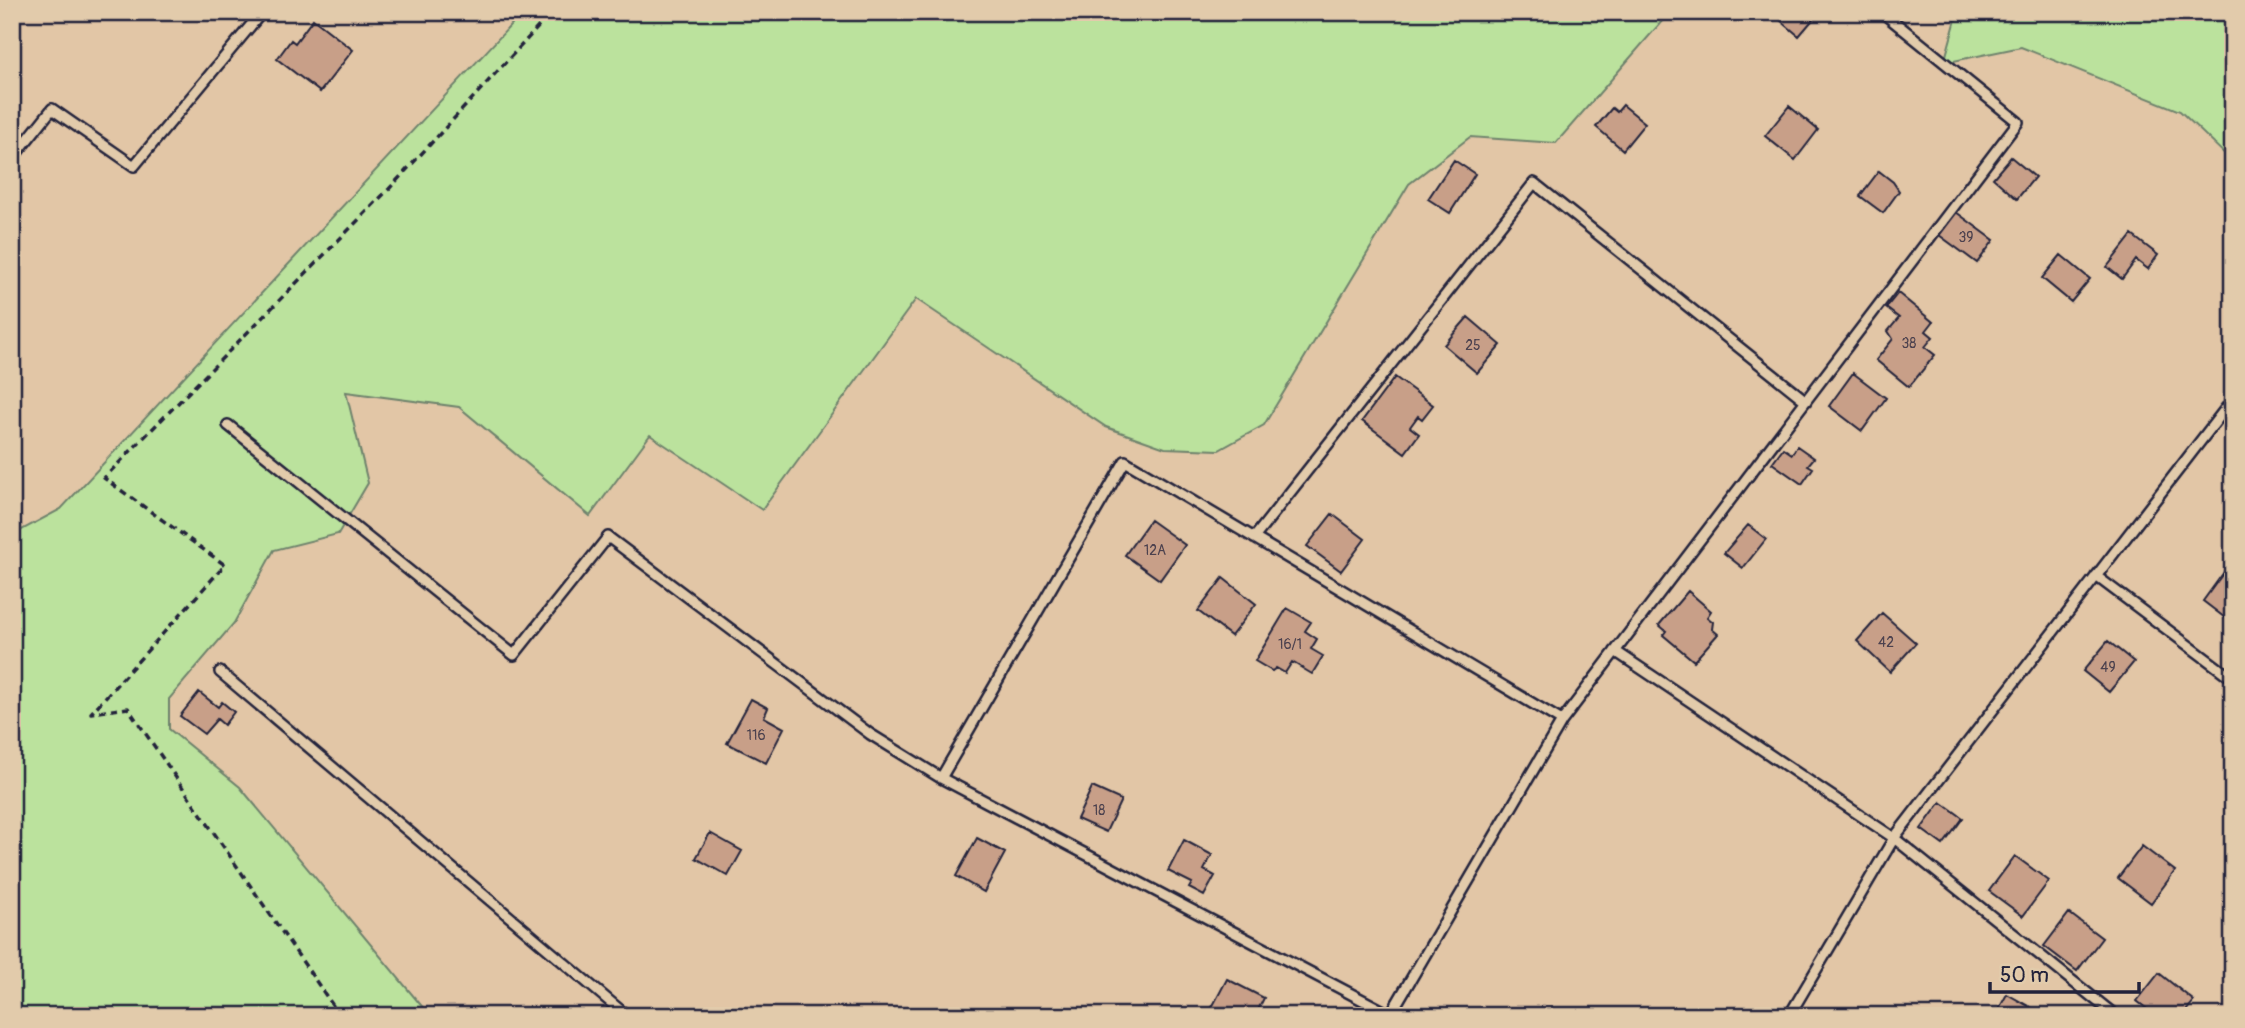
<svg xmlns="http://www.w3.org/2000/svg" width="2245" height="1028" font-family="Pangolin,sans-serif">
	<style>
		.green { fill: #bbe29d; stroke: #6e826c; stroke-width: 2 }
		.building { fill: #c89f88; stroke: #22223b; stroke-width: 2 }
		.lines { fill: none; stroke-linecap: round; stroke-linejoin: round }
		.service-casing { stroke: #22223b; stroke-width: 14 }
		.path { stroke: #22223b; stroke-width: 3.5; stroke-dasharray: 7 5; stroke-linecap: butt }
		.service { stroke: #e2cbab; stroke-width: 9 }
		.labels { text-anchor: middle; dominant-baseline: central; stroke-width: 5; stroke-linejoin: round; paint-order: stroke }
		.number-label { font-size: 14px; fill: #4c414e }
	</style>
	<rect width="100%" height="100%" fill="#e2c6a6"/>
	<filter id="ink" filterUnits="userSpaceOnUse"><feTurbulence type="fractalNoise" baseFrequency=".0143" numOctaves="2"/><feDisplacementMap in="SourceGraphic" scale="14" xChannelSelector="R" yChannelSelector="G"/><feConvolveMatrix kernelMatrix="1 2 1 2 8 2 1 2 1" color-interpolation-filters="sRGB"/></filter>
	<g filter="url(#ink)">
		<!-- green -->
		<path class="green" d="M523,12H1670L1556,143L1470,137L1409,184L1264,425L1219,450L1165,448L1106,427L916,299L762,510L650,435L590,516L459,407L346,392L368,483L338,534L274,550L234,623L169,699V729L240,787L430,1016H12V535L61,509Z
			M1958,12H2233V162L2180,111L2021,47L1944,63Z"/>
		<!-- building -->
		<path class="building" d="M1789,12H1812L1816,16L1799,36L1781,21Z
			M313,19L353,50L320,92L277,59L291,40L295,43Z
			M1623,105L1645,123L1623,150L1596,127L1612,108L1617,112Z
			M1789,106L1818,130L1795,160L1765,136Z
			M2011,157L2035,177L2017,199L1993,178Z
			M1454,160L1475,174L1450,213L1428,199Z
			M1879,171L1893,182L1899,191L1883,213L1860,196Z
			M1956,212L1994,240L1977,263L1939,235Z
			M2132,235L2158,255L2148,269L2136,260L2122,279L2107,267Z
			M2061,255L2090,279L2071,302L2042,278Z
			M1898,293L1933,322L1926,331L1933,337L1925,347L1935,355L1909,387L1876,360L1893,339L1888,331L1899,318L1886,308Z
			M1468,317L1501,345L1477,373L1444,345Z
			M1853,373L1886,398L1862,431L1829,406Z
			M1395,377L1433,405L1422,419L1418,416L1410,427L1419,434L1405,453L1362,421Z
			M1797,446L1814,458L1808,465L1813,468L1802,484L1772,463L1783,448L1792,454Z
			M1332,514L1365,539L1341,571L1307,546Z
			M1150,520L1185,545L1160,580L1125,555Z
			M1748,525L1766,539L1743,568L1724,553Z
			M2227,568L2233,573V624L2203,601Z
			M1223,578L1256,604L1231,636L1198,611Z
			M1688,591L1711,611L1707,617L1713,622L1712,629L1718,634L1694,661L1663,635L1666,631L1659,625Z
			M1287,608L1311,622L1305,631L1317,639L1311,649L1323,656L1312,674L1292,662L1285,673L1276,668L1272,671L1255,661Z
			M1882,613L1916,643L1890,672L1857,641Z
			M2108,641L2134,662L2109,692L2083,671Z
			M199,692L218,707L222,702L234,712L224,725L217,719L204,734L180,716Z
			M751,699L768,708L764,717L784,728L766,763L727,743Z
			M1092,787L1121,800L1106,832L1077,819Z
			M1941,802L1963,818L1943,845L1921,829Z
			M710,833L742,851L728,876L696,858Z
			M977,838L1005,853L984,892L956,876Z
			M1184,840L1212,855L1204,870L1215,876L1204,896L1189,888L1192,883L1168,871Z
			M2142,846L2175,871L2151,903L2118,878Z
			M2015,856L2049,881L2023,916L1989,891Z
			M2069,913L2102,938L2077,971L2044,946Z
			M2159,973L2194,1001L2182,1016H2156L2137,1001Z
			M1227,979L1264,998L1255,1016L1208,1015Z
			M2007,994L2046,1016H1995Z"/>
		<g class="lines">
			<!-- service casing -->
			<g class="service-casing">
				<path id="service" d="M12,159L52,109L134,166L262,12
					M228,425L514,655L608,537L870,734L941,778L1393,1016
					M1254,538L1534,183L1806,401
					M2096,576L2233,679
					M1615,651L1894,838L2116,1016
					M220,672L627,1016
					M941,778L1125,461L1562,721
					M1390,1015L1562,721L2018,122L1882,12
					M1789,1016L1894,838L2233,399"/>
			</g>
			<!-- path -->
			<path class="path" d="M340,1016L128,708L91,713L225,565L104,478L389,189L552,12"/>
			<!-- service -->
			<use href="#service" class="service"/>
		</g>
	</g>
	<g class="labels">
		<!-- number labels -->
		<g class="number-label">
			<text x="1966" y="237">39</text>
			<text x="1909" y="343">38</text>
			<text x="1473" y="345">25</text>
			<text x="1155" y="550">12А</text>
			<text x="1886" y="642">42</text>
			<text x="1290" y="644">16/1</text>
			<text x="2108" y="667">49</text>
			<text x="756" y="735">116</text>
			<text x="1099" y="810">18</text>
		</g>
	</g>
	<!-- margin -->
	<rect width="2245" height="1028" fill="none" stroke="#e2cbab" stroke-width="42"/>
	<rect x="21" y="21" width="2203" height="986" fill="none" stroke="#22223b" stroke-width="2.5" filter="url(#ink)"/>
	<!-- scale -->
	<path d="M1990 982v10h149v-10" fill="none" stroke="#22223b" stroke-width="3.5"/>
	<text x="2000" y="982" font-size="21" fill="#22223b" stroke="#e2cbab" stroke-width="5" paint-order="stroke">50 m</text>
</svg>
